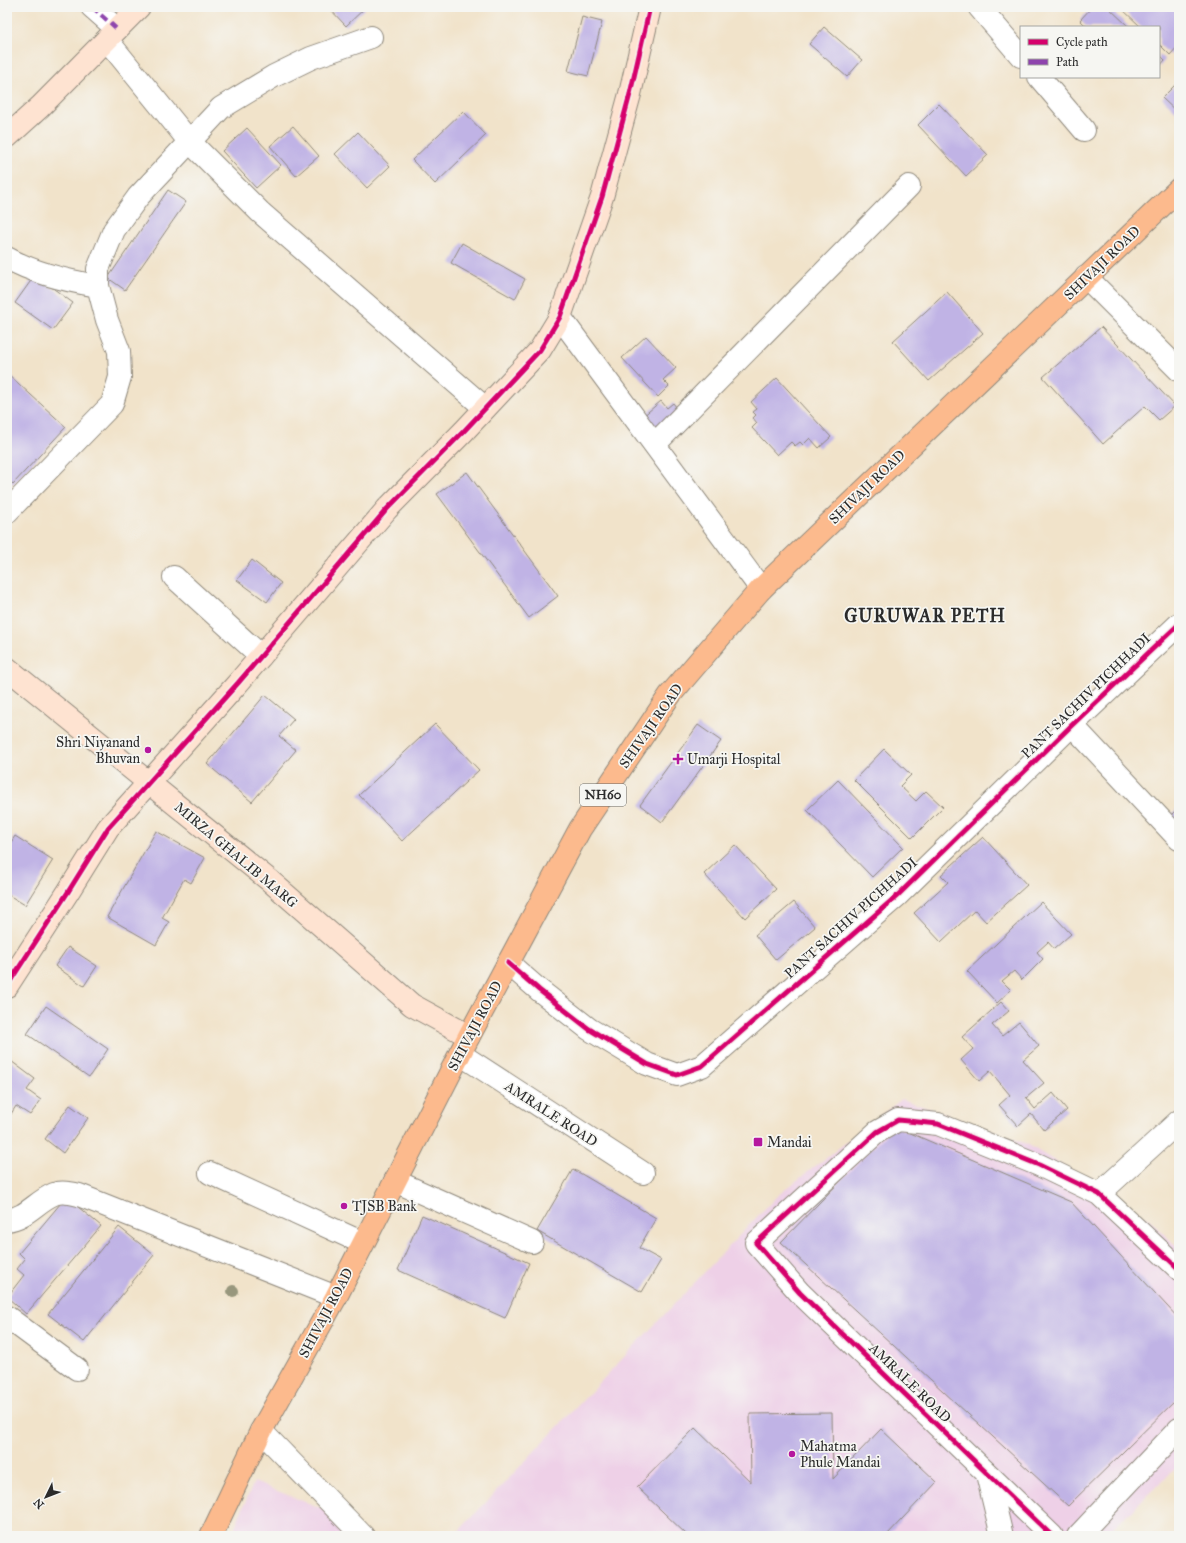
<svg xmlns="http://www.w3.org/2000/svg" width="1186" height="1543" font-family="'IM FELL Great Primer',serif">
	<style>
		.built { fill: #eed0e7 }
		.building { fill: #c0b3e5 }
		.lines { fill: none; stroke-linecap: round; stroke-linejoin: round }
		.street-casing { stroke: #8e877a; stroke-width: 24 }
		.secondary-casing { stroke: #8e877a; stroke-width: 24 }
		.highway-casing { stroke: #8e877a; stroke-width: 24 }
		.street { stroke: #fff; stroke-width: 22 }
		.secondary { stroke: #fee3d1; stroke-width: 22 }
		.highway { stroke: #fcba8d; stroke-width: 22 }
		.quiet { stroke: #8e44ad; stroke-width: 4; stroke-dasharray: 8 4; stroke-linecap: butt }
		.cycleway-casing { stroke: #f6f6f2; stroke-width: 8 }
		.cycleway { stroke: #d6006c; stroke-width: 5 }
		.tree { fill: #98977d }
		.poi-dot { fill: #b5179e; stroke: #f6f6f2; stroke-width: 1.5 }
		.labels { text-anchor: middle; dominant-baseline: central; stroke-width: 3.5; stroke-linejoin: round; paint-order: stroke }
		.shield { fill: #f6f6f2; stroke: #686867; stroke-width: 1 }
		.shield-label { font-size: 13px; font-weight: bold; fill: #2b2b2b }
		.street-label { font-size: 14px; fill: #2b2b2b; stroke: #f6f6f2 }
		.poi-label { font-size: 14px; fill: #2b2b2b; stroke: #f6f6f2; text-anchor: start }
		.district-label { font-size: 18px; font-weight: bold; letter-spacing: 1px; fill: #2b2b2b; stroke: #f6f6f2 }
	</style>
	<rect width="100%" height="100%" fill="#f6f6f2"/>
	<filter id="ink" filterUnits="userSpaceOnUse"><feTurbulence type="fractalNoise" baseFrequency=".025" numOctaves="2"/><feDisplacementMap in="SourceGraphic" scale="8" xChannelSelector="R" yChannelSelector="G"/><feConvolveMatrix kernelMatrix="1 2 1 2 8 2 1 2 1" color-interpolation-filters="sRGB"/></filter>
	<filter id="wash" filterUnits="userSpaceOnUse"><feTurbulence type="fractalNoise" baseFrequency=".012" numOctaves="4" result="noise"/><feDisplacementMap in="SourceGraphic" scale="16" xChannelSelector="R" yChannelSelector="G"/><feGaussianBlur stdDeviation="0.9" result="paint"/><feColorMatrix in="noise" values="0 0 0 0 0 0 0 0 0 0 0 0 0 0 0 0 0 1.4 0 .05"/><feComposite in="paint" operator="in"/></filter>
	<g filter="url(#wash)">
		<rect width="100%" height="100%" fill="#f1e3ca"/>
		<!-- built -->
		<path class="built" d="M902,1099L1027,1144L1149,1219L1179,1249V1465L1104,1536H454L777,1196Z
			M254,1482L334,1513L355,1536H231Z"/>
		<g id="blocks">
			<!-- building -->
			<path class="building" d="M328,7H366L346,26Z
				M607,7H619L617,12Z
				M1092,7H1108L1129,27H1087L1080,20Z
				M1120,7H1178L1179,45L1170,55L1159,44V27H1141Z
				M582,17L602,22L588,76L568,71Z
				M824,27L862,60L847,77L809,44Z
				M1159,54L1165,60L1159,67Z
				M1176,84L1179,86V114L1162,98Z
				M939,104L988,155L966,176L918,125Z
				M463,111L486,135L435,184L412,160Z
				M293,126L319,156L296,176L270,146Z
				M247,128L281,165L256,188L222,151Z
				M358,132L390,166L367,188L335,154Z
				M168,190L186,202L125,290L108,278Z
				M462,243L525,279L515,299L451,263Z
				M35,275L73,303L53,330L15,303Z
				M947,292L983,333L929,381L893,341Z
				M1101,327L1175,406L1159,420L1145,406L1103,444L1043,377Z
				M646,336L676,368L663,380L669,386L658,397L622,358Z
				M7,373L66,427L13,484L7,478Z
				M777,378L831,437L819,448L810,438L803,445L800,442L795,446L791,442L777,455L752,428L757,423L753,418L756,415L753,412L757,409L751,402Z
				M661,401L667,408L673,403L681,413L656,434L642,417Z
				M467,472L558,596L529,618L437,494Z
				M252,560L281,583L267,602L237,580Z
				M265,695L294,719L279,736L296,750L252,802L207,764Z
				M435,724L479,770L402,841L359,795Z
				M698,725L721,741L662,822L640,805Z
				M884,749L911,775L900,786L916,801L926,791L943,807L912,838L854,780Z
				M838,780L903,847L872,877L807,810Z
				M1179,807V832L1166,820Z
				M156,831L205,858L191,883L184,879L162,918L169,922L156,945L107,917Z
				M15,836L53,860L25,905L7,894V846L8,847Z
				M983,837L1027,885L986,922L975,910L941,942L914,913L948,882L941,875Z
				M735,845L776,889L745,918L704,874Z
				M794,902L815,927L776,960L755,935Z
				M1041,902L1071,934L1054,949L1048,942L1037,952L1043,959L1022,980L1014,971L1002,981L1011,990L997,1003L967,971Z
				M68,947L97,966L84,986L55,966Z
				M1001,1002L1009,1011L992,1025L1002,1036L1019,1022L1039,1046L1023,1060L1044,1083L1026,1098L1035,1109L1053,1093L1067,1110L1044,1130L1031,1114L1018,1126L999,1105L1010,1095L990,1071L979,1081L961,1060L973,1049L962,1037Z
				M46,1006L108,1049L89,1077L27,1034Z
				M7,1058L35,1079L27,1090L41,1100L30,1115L16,1106L9,1117L7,1115Z
				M70,1105L88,1118L63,1153L45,1139Z
				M894,1126L1071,1202L1179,1319V1397L1068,1506L781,1242Z
				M573,1169L656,1218L639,1248L661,1260L642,1292L537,1231Z
				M66,1197L101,1226L26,1314L7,1297L24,1275L17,1269L25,1259L19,1253Z
				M422,1215L529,1263L505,1318L398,1270Z
				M119,1227L154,1255L84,1342L48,1314Z
				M832,1413L833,1479L881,1429L937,1482L886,1536H688L637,1487L695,1428L751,1482L750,1414Z"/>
		</g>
	</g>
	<g filter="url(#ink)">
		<use href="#blocks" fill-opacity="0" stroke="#8e877a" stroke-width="1"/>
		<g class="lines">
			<!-- street casing -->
			<g class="street-casing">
				<path id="street" d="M92,7L117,29
					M979,7L1021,56
					M107,40L189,141L260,212L485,408
					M1039,77L1084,130
					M7,258C34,273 67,281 98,286
					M1086,277L1179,370
					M560,317L761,589
					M655,444L909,186
					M7,512L112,404L120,377L119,351L107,320L98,286V269L114,230L138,197L221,108L274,76L311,58L371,37
					M174,577L261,656
					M1072,725L1179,839
					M508,963L539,990L589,1029L647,1064L677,1075L702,1066L898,895L1072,725L1179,624
					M460,1054L643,1173
					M210,1173L363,1243
					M395,1181L532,1242
					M1099,1194L1179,1121
					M7,1220C26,1218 37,1201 54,1194C61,1191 71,1193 79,1195L336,1297
					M7,1317L77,1369
					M261,1431L363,1536
					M987,1474L1002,1536
					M1052,1536L800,1293L756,1243L877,1132L898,1120L938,1124L1039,1165L1099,1194L1179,1269
					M1078,1536L1179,1429"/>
			</g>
			<!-- secondary casing -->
			<g class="secondary-casing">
				<path id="secondary" d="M7,137L40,107L139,7
					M7,668L269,880L412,1005L469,1036
					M7,986L68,892L108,828L238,683L387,509L464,431L540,350L560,317L602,197L630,94L650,7"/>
			</g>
			<!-- highway casing -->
			<g class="highway-casing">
				<path id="highway" d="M211,1536L261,1431L336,1297L469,1036L580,829L670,695L761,589L1179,189"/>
			</g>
			<!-- street -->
			<use href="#street" class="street"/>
			<!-- secondary -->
			<use href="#secondary" class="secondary"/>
			<!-- highway -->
			<use href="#highway" class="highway"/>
			<!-- quiet -->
			<path class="quiet" d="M92,7L117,29"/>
			<!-- cycleway casing -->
			<g class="cycleway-casing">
				<path id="cycleway" d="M508,963L539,990L589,1029L647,1064L677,1075L702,1066L898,895L1072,725L1179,624
					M7,986L68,892L108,828L238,683L387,509L464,431L540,350L560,317L602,197L630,94L650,7
					M1052,1536L800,1293L756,1243L877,1132L898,1120L938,1124L1039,1165L1099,1194L1179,1269"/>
			</g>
			<!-- cycleway -->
			<use href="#cycleway" class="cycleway"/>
		</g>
		<!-- trees -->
		<circle class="tree" cx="233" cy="1291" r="6"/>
	</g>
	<!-- markers -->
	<g class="poi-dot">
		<circle cx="148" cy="750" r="4"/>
		<path d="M676 753h4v4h4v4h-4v4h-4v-4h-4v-4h4z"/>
		<rect x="753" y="1137" width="10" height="10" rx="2"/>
		<circle cx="344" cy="1206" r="4"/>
		<circle cx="792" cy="1454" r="4"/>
	</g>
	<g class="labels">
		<!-- shield labels -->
		<rect class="shield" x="580" y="784" width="46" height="22" rx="3"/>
		<g class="shield-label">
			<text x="603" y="795">NH60</text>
		</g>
		<!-- street labels -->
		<g class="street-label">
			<text transform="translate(1102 263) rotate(-44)">SHIVAJI ROAD</text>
			<text transform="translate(867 487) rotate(-44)">SHIVAJI ROAD</text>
			<text transform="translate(1086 696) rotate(-44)">PANT SACHIV PICHHADI</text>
			<text transform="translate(651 726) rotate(-55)">SHIVAJI ROAD</text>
			<text transform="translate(236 855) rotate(40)">MIRZA GHALIB MARG</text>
			<text transform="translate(851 918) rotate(-42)">PANT SACHIV PICHHADI</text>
			<text transform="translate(475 1026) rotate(-62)">SHIVAJI ROAD</text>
			<text transform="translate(551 1114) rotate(33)">AMRALE ROAD</text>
			<text transform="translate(326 1313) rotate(-62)">SHIVAJI ROAD</text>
			<text transform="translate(910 1383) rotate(44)">AMRALE ROAD</text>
		</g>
		<!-- poi labels -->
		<g class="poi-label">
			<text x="140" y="742" text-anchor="end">Shri Niyanand<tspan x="140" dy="16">Bhuvan</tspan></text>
			<text x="687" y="759">Umarji Hospital</text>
			<text x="767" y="1142">Mandai</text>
			<text x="352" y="1206">TJSB Bank</text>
			<text x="800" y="1446">Mahatma<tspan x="800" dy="16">Phule Mandai</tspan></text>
		</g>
		<!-- district labels -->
		<g class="district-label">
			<text x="925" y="616">GURUWAR PETH</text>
		</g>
	</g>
	<!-- margin -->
	<rect width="1186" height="1543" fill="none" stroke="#f6f6f2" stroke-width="24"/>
	<!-- legend -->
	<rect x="1020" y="26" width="140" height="52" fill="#f6f6f2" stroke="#a5a5a2"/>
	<rect x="1028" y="39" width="20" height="6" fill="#d6006c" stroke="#a5a5a2"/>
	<text x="1056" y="46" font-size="12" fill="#2b2b2b">Cycle path</text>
	<rect x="1028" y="59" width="20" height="6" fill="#8e44ad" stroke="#a5a5a2"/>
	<text x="1056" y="66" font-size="12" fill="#2b2b2b">Path</text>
	<!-- north arrow -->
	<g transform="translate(46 1497) rotate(227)" stroke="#f6f6f2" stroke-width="3" paint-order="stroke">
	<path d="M0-3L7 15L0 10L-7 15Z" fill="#2b2b2b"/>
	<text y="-6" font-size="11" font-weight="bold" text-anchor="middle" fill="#2b2b2b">N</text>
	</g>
</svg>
